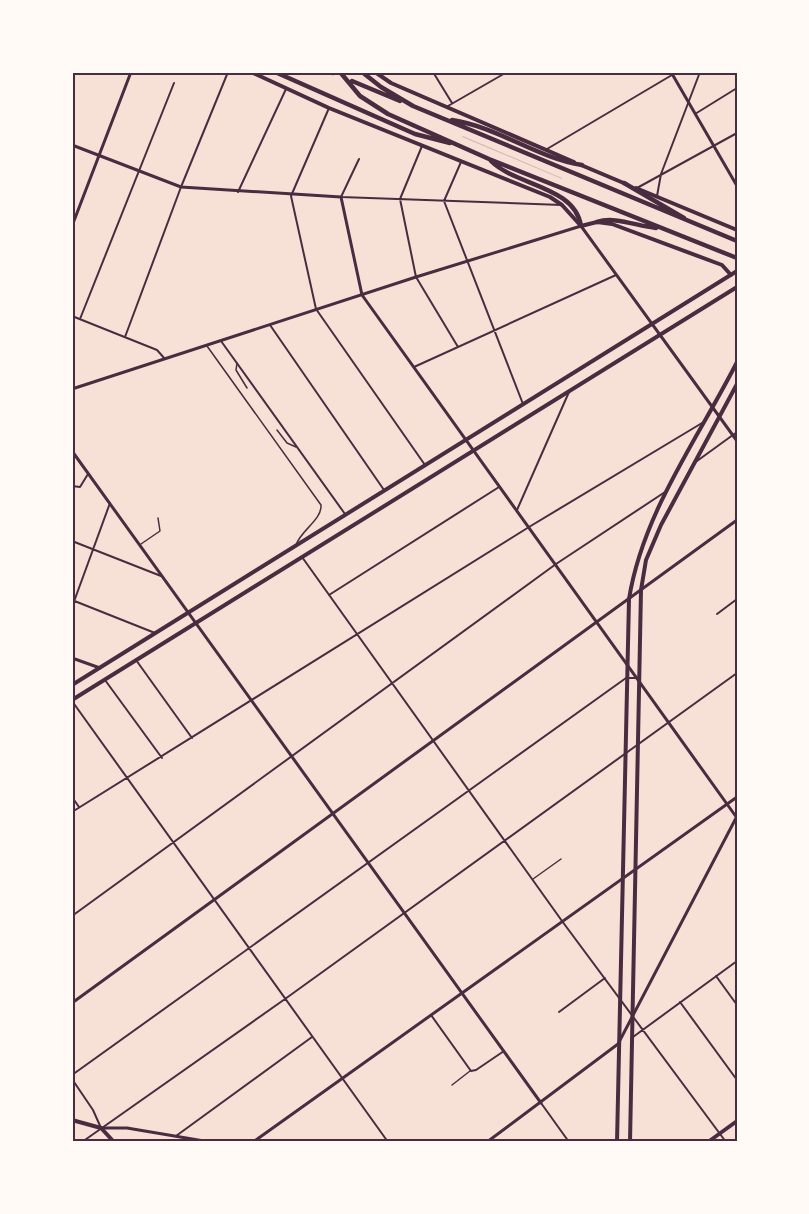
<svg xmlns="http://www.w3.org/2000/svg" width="809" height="1214" font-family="Cabin,sans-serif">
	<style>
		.water { fill: #dcb8b0 }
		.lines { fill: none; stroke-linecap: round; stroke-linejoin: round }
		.service { stroke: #4a2c40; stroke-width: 1.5 }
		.minor { stroke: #4a2c40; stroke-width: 2 }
		.tertiary { stroke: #4a2c40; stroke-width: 3 }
		.secondary { stroke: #4a2c40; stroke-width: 4 }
		.primary { stroke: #4a2c40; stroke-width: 4 }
		.motorway { stroke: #4a2c40; stroke-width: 4.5 }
		.neatline { fill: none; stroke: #4a2c40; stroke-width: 2 }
	</style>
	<rect width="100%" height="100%" fill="#f7e1d7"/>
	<!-- water -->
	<path class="water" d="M463,136L562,178V179L462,137Z"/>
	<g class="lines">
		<!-- service -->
		<path class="service" d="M207,346L321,505C322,520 301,530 296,545
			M237,363L236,370L247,388
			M277,430L287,443L296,447
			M141,544L160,531L158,518
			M533,879L561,859
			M452,1085L470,1071"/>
		<!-- minor -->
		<path class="minor" d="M433,72L452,103
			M448,106L507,72
			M329,108L291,196L316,309L425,465
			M695,114L737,88
			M422,146L400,199L416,277L458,347
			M547,149L677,72
			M359,159L341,197L562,205
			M461,162L444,201L523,404
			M637,188L737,133
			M238,192L286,89
			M657,196L661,174L700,72
			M72,316L157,350L165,359
			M80,319L174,83
			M270,325L384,490
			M125,337L181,187L228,72
			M221,341L345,514
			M414,367L616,275
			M697,461L737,432
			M72,486L80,487L88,474
			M517,510L569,392
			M72,541L161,576
			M302,557L562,921L726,1142
			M329,595L499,487
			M72,600L155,633
			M72,607L110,503
			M717,614L737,599
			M136,660L192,738
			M105,680L162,758
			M72,701L388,1142
			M72,797L79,807
			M72,812L529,527L702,423
			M72,916L556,564L665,492
			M716,976L737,1005
			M680,1002L737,1080
			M559,1012L605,978
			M431,1015L471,1071L476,1070L504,1051
			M633,1037L737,961
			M72,1075L626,678H638
			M72,1079L93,1110L101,1128
			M541,1103L569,1142
			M176,1136L312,1037
			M82,1142L285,999L737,673"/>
		<!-- tertiary -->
		<path class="tertiary" d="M671,72L737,186
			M72,145L181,187L341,197L362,295L737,818
			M72,226L131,72
			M72,389L416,277L581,226L737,441
			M72,451L541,1103
			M72,658L100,668
			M72,1003L737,520
			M101,1128H127L210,1142
			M253,1142L737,797
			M487,1142L618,1044L736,818"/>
		<!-- secondary -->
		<path class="secondary" d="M251,72L329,108L550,197L562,205L581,226L597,222L612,224L722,265L731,275
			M375,72L391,83L574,162
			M581,165L626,184
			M636,188L737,230
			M72,685L737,271
			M72,700L737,287
			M617,1142L629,599C643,512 698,439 737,362
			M630,1142L641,590L646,560L661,525L737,384"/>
		<!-- primary -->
		<path class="primary" d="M72,1120L101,1128L114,1142
			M708,1142L737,1121"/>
		<!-- motorway -->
		<path class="motorway" d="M275,72L415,134L450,143
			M331,72L333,73
			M340,72L360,96L388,114L489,159L737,258
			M362,72L381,87L413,106L737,241
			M352,81L400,101
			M452,120C498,127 537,158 582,165
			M491,161C516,186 575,186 581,226
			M624,183L684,218
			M597,222C615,216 636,226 656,228"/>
	</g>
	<!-- border -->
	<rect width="809" height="1214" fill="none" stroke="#fffaf5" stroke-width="147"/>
	<rect x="74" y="74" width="662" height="1066" class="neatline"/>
</svg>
